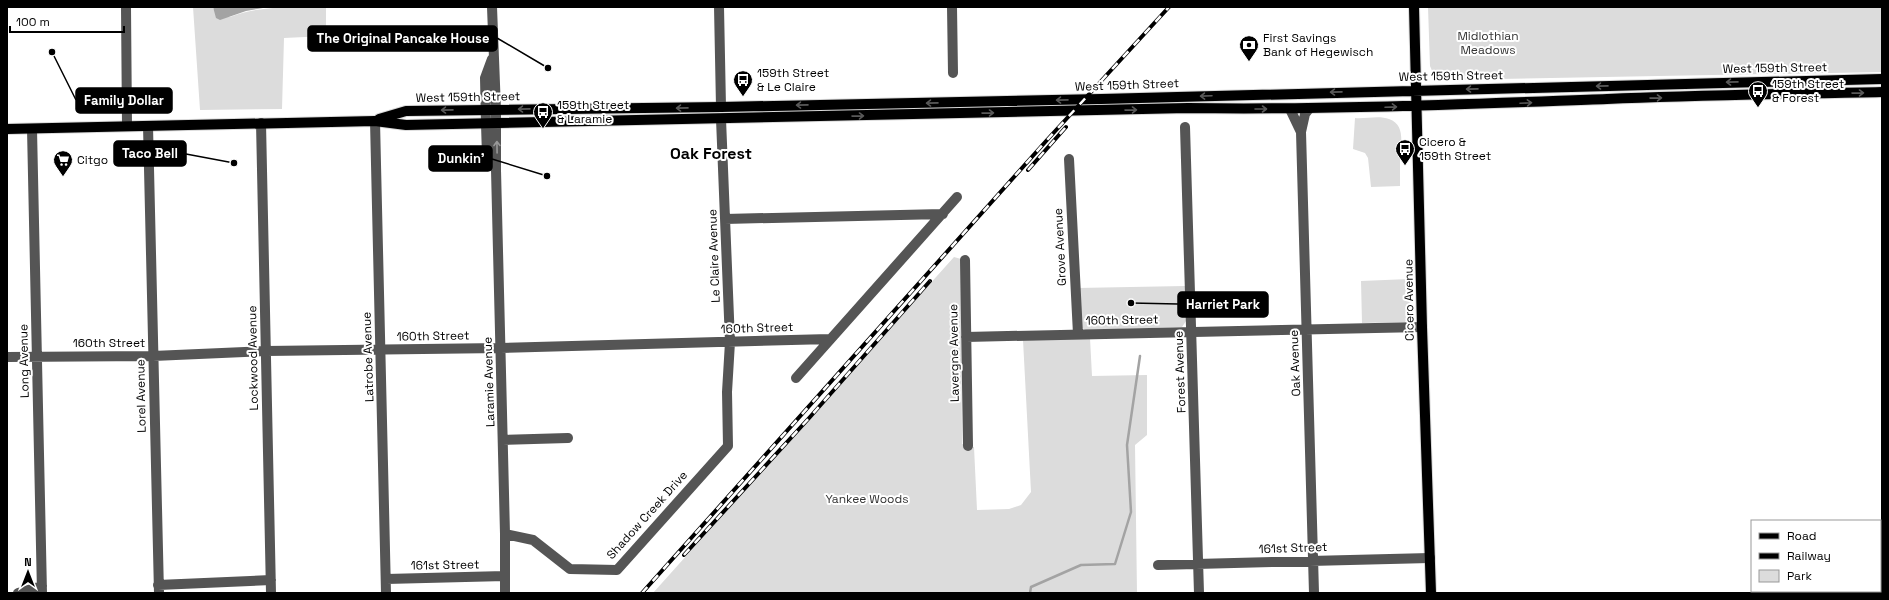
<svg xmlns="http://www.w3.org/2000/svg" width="1889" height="600" font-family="'Space Grotesk',sans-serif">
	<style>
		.green { fill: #dcdcdc }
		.water { fill: #a3a3a3 }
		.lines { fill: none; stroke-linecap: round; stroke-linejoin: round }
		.stream { stroke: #a3a3a3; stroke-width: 2.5 }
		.major-casing { stroke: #dbdbdb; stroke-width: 12 }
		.minor { stroke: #555; stroke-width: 10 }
		.major { stroke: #000; stroke-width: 10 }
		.rail-casing { stroke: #000; stroke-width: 4 }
		.rail { stroke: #fff; stroke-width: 2.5; stroke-dasharray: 8; stroke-linecap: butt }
		.oneway { stroke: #595959 }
		.oneway2 { stroke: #999 }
		.labels { text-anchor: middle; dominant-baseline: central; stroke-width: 4; stroke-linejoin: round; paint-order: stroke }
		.park-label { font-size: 12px; fill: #333; stroke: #fff }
		.poi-label { font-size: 12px; fill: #000; stroke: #fff; text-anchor: start }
		.street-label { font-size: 12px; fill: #000; stroke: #fff }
		.district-label { font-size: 16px; font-weight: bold; fill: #000; stroke: #fff }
		.leader { fill: none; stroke: #000; stroke-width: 1.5 }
		.callout-dot { fill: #000; stroke: #fff; stroke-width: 1.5 }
		.callout { fill: #000; stroke: #000; stroke-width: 1.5 }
		.callout-label { font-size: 13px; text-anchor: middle; font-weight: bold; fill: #fff }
	</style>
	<rect width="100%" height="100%" fill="#fff"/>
	<!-- green -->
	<path class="green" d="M193,7H213V9L230,17C262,5 293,7 326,7V36L284,38L282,109L200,110Z
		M1428,7H1882V72L1445,80L1433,73L1430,66Z
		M1355,118C1366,119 1379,115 1389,119C1407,125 1400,147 1400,161C1400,169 1400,178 1400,186L1371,187L1368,158L1365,153L1353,149Z
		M954,257L961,259L962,444L974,447L977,510L1009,509L1021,505L1031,492L1023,340L1090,338L1092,376L1147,375V435L1135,445L1137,593H653Z
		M1409,279L1410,314L1405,322L1362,323L1361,281Z
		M1185,286L1186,321L1182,327L1086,330L1080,327L1077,288Z"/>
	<!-- water -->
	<path class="water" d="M213,7H269L246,11L220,20L216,18Z"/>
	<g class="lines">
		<!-- stream -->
		<path class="stream" d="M1030,593L1031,587L1081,565L1115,564L1131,512L1127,445L1140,356"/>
		<!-- major casing -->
		<g class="major-casing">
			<path id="major" d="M1414,7L1422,327L1431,593
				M379,119L406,111L721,107L1101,99L1882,79
				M7,129L375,121L406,125L1188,108C1328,110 1467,104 1607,99C1698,95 1790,94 1882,92"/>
		</g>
		<!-- minor -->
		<path class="minor" d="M126,7L127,126
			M492,7L496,110V170L505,534V593
			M719,7L721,107
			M952,7L953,73
			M492,59L485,78L486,124L487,156L496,170
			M1290,109L1301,132
			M1309,109L1305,114L1301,132L1314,593
			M375,121L386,593
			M261,123L271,593
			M148,126L159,593
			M1185,127L1199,593
			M32,129L42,593
			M1069,159L1078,334
			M725,219L943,214
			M965,260L968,446
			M966,337L1422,327
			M7,357L153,356L266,351L501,348L830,339
			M796,378L957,197
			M503,440L568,438
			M505,534L533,540L570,569L617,570L728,446L727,392L730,342L721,119
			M1158,565L1430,558
			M386,579L505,576
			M158,585L271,580
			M18,593L42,586"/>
		<!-- major -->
		<use href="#major" class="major"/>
		<!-- rail casing -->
		<g class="rail-casing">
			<path id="rail" d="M1028,170L1066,127
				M684,555L810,417L930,281
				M642,593L1047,140L1169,7"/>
		</g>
		<!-- rail -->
		<use href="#rail" class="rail"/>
	</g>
	<!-- one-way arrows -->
	<defs><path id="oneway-shaft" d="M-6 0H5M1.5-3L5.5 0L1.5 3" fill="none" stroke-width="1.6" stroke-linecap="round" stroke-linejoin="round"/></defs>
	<g class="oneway">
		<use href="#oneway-shaft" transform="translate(1732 82) rotate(179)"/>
		<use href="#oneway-shaft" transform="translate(1602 86) rotate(179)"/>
		<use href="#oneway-shaft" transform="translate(1472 89) rotate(179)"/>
		<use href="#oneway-shaft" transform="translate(1336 92) rotate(179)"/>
		<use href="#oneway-shaft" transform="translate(1858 93) rotate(-1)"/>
		<use href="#oneway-shaft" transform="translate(1206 96) rotate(178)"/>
		<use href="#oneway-shaft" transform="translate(1656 98) rotate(-1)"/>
		<use href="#oneway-shaft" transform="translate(1062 100) rotate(179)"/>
		<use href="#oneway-shaft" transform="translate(932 103) rotate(179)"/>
		<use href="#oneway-shaft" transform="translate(1526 103) rotate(-3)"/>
		<use href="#oneway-shaft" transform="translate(802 105) rotate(179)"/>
		<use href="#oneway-shaft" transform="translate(1391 107) rotate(-2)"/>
		<use href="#oneway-shaft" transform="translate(682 108) rotate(179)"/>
		<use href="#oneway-shaft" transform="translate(524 109) rotate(179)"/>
		<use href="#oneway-shaft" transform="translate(1261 109)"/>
		<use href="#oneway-shaft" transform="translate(447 110) rotate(179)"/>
		<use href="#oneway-shaft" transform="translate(1131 110) rotate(-1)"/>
		<use href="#oneway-shaft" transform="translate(988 113) rotate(-1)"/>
		<use href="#oneway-shaft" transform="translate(858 116) rotate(-1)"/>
	</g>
	<use class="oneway2" href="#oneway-shaft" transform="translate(497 147) rotate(-91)"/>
	<!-- icons -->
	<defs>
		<g id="bank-pin" transform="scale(1)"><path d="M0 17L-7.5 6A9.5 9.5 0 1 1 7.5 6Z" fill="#000" stroke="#fff"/><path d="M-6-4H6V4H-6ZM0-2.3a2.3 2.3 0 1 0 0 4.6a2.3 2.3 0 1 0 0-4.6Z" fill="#fff"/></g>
		<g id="bus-pin" transform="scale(1)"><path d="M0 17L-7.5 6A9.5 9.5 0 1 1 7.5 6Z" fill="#000" stroke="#fff"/><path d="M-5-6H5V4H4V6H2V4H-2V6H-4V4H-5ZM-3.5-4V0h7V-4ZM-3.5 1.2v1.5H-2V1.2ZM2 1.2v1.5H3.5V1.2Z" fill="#fff"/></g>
		<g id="supermarket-pin" transform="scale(1)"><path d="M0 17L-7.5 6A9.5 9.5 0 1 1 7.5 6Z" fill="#000" stroke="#fff"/><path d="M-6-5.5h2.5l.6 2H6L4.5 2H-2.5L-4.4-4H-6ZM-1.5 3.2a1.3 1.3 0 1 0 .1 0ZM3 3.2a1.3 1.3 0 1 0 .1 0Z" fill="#fff"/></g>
	</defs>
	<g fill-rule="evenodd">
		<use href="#bank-pin" x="1249" y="45"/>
		<use href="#bus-pin" x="743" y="80"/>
		<use href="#bus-pin" x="1758" y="91"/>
		<use href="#bus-pin" x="543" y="112"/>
		<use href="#bus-pin" x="1405" y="149"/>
		<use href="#supermarket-pin" x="63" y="160"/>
	</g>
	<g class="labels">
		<!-- park labels -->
		<g class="park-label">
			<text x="1488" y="36">Midlothian<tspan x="1488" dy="14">Meadows</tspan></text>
			<text x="867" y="499">Yankee Woods</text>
		</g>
		<!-- poi labels -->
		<g class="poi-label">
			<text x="1263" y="38">First Savings<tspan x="1263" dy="14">Bank of Hegewisch</tspan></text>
			<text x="757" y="73">159th Street<tspan x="757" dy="14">&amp; Le Claire</tspan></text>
			<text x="1772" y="84">159th Street<tspan x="1772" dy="14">&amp; Forest</tspan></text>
			<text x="557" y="105">159th Street<tspan x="557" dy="14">&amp; Laramie</tspan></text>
			<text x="1419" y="142">Cicero &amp;<tspan x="1419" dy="14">159th Street</tspan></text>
			<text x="77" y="160">Citgo</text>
		</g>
		<!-- street labels -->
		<g class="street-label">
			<text transform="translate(1775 68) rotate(-1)">West 159th Street</text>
			<text transform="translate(1451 76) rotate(-1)">West 159th Street</text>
			<text transform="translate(1127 85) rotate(-2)">West 159th Street</text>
			<text transform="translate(468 97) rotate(-1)">West 159th Street</text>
			<text transform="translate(1060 247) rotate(-93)">Grove Avenue</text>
			<text transform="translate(714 256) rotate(-92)">Le Claire Avenue</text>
			<text transform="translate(1409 300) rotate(-91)">Cicero Avenue</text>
			<text transform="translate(1122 320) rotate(-1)">160th Street</text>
			<text transform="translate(757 328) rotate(-2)">160th Street</text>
			<text transform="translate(433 336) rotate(-1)">160th Street</text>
			<text x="109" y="343">160th Street</text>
			<text transform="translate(954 353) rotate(-91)">Lavergne Avenue</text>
			<text transform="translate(368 357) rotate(-92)">Latrobe Avenue</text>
			<text transform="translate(253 358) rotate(-91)">Lockwood Avenue</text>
			<text transform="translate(24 361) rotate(-91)">Long Avenue</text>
			<text transform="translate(1295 363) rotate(-92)">Oak Avenue</text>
			<text transform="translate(1180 372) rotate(-92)">Forest Avenue</text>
			<text transform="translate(489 382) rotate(-92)">Laramie Avenue</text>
			<text transform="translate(141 396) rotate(-91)">Lorel Avenue</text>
			<text transform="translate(647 515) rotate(-48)">Shadow Creek Drive</text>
			<text transform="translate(1293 548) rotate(-2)">161st Street</text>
			<text transform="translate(445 565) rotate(-1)">161st Street</text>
		</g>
		<!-- district labels -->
		<g class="district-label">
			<text x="711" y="153">Oak Forest</text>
		</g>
	</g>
	<!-- callouts -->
	<path class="leader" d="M548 68L497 38M52 52L76 100M234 163L186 154M547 176L492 159M1131 303L1178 304"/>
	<g class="callout-dot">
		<circle cx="548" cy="68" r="4"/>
		<circle cx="52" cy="52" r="4"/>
		<circle cx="234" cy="163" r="4"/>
		<circle cx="547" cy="176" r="4"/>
		<circle cx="1131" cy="303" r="4"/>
	</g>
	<g class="callout">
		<rect x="308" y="26" width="189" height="25" rx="4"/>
		<rect x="76" y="88" width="96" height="25" rx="4"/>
		<rect x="114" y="141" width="72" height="25" rx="4"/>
		<rect x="429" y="146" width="63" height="25" rx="4"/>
		<rect x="1178" y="292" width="90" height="25" rx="4"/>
	</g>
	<g class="callout-label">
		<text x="403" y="43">The Original Pancake House</text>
		<text x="124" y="105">Family Dollar</text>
		<text x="150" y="158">Taco Bell</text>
		<text x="461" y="163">Dunkin'</text>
		<text x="1223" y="309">Harriet Park</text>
	</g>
	<!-- border -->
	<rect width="1889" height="600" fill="none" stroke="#000000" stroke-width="16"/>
	<!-- legend -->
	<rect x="1751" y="520" width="130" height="72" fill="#ffffff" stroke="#999999"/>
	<rect x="1759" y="533" width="20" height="6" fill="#000000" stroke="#999999"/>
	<text x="1787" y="540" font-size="12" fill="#000000">Road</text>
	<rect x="1759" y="553" width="20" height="6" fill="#000000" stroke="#999999"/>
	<text x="1787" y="560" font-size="12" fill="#000000">Railway</text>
	<rect x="1759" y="570" width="20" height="12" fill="#dcdcdc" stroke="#999999"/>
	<text x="1787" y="580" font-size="12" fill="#000000">Park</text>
	<!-- north arrow -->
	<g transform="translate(28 572)" stroke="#ffffff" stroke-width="3" paint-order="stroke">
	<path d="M0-3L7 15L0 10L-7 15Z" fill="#000000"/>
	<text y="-6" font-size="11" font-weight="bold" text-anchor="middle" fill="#000000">N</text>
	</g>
	<!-- scale -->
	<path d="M10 26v6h114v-6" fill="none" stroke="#000000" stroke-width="2"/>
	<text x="16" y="26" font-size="12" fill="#000000" stroke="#ffffff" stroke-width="3" paint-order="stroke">100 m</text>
</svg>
